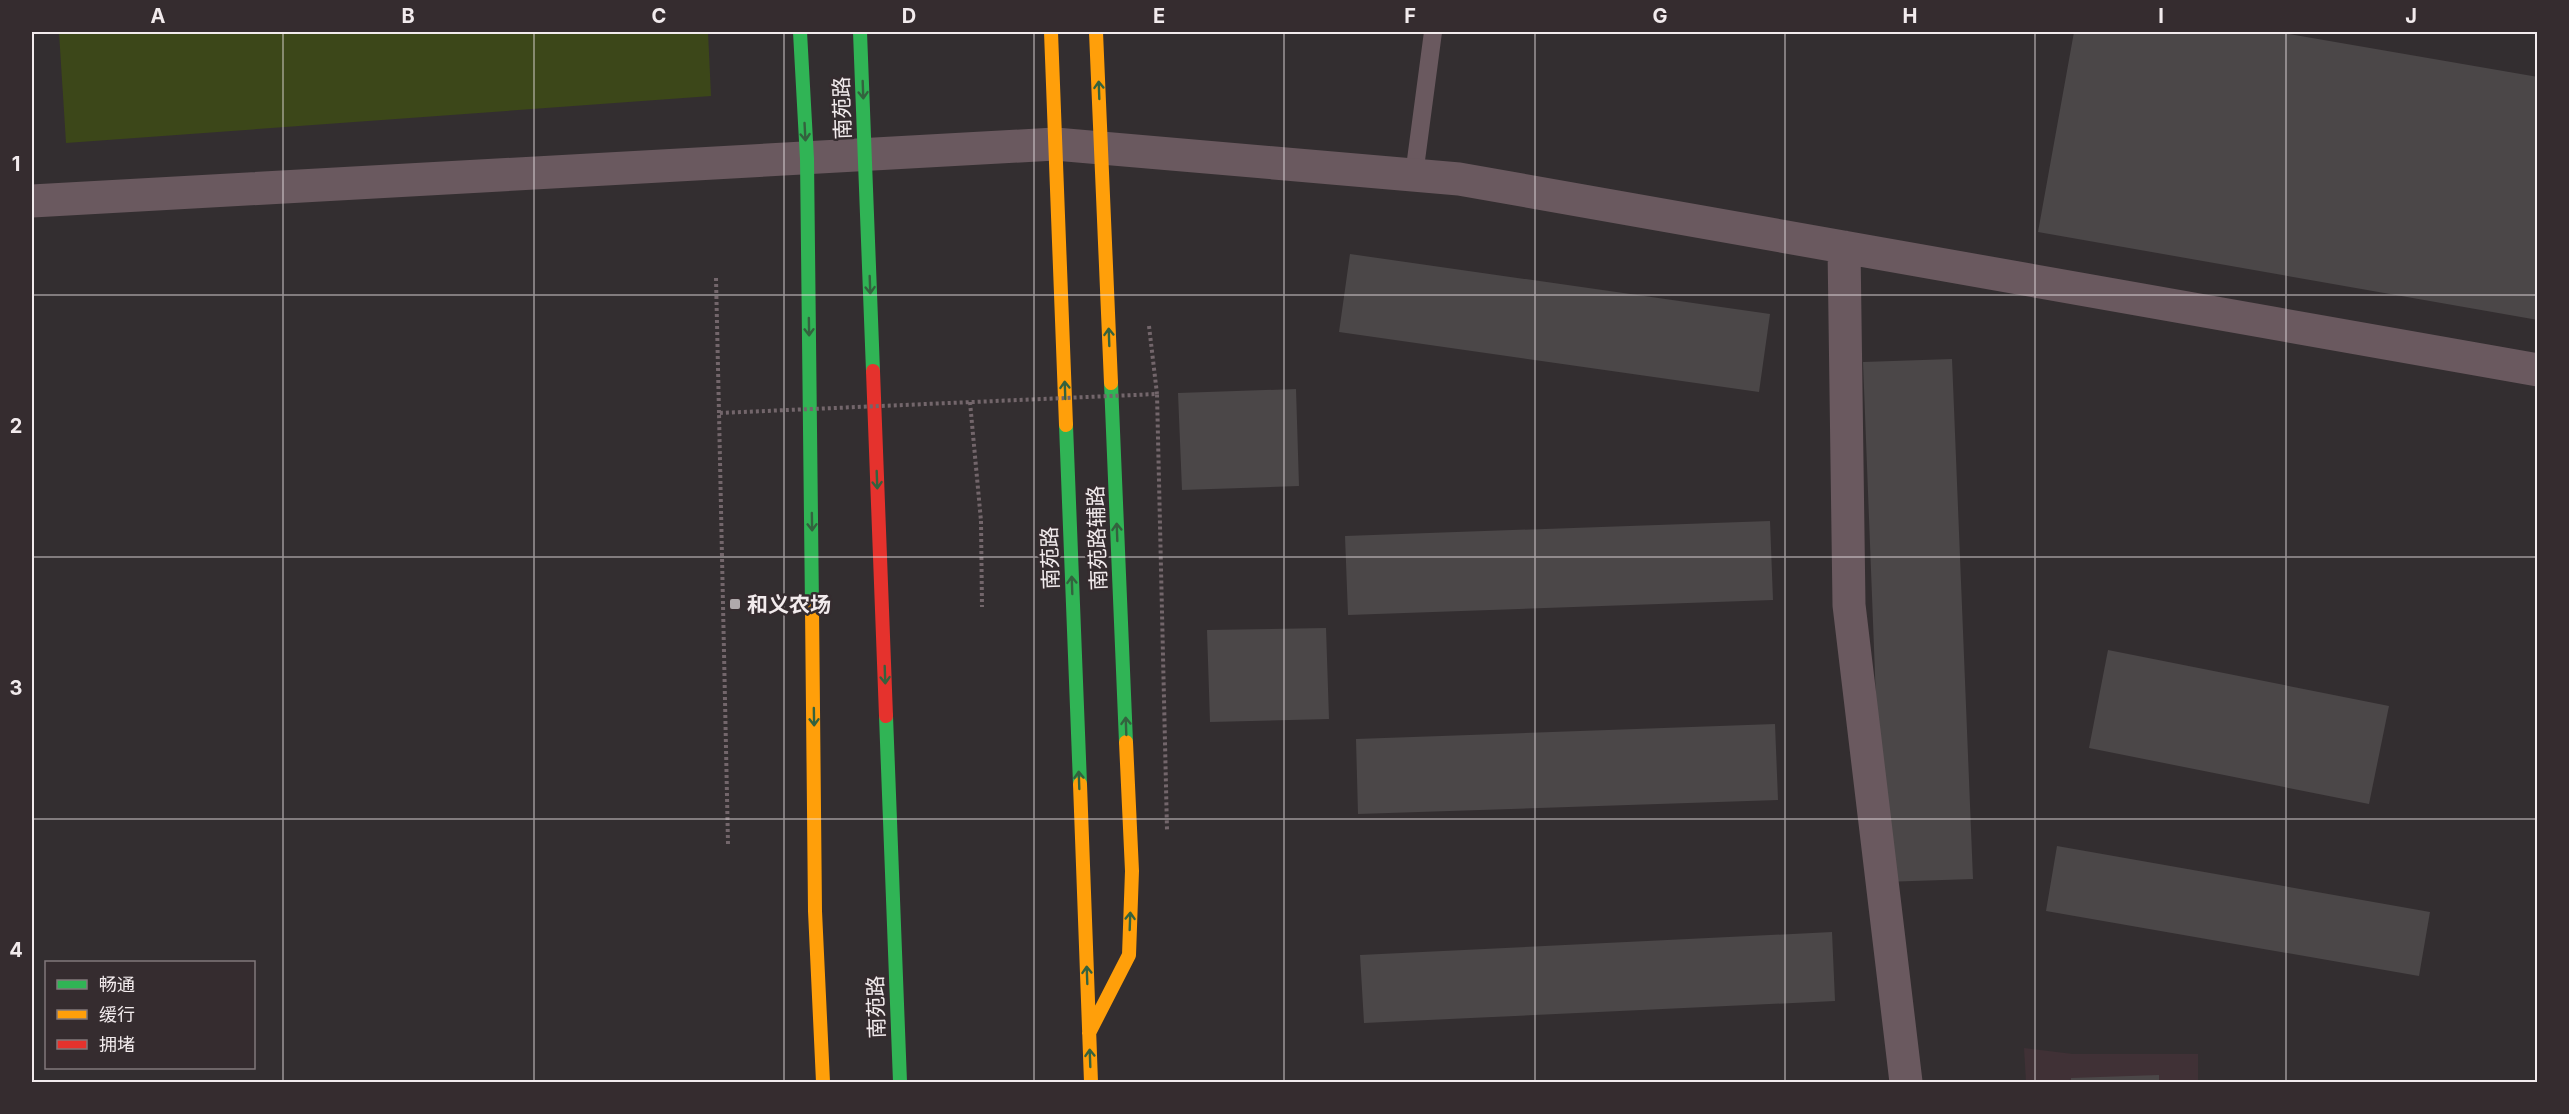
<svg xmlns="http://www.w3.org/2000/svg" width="2569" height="1114" font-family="Inter,'Noto Sans SC',sans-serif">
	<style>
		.built { fill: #403136 }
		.green { fill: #3c4719 }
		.building { fill: #4b4748 }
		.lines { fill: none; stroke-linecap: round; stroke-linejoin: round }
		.path { stroke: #73666b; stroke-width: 4; stroke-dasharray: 3 3; stroke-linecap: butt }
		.lane { stroke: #6a595f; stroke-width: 18 }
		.street { stroke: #6a595f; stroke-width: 33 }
		.fast { stroke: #30b455; stroke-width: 14 }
		.slow { stroke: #ff9f0a; stroke-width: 14 }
		.jam { stroke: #e5322d; stroke-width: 14 }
		.path-bridge { stroke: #73666b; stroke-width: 4; stroke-dasharray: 3 3; stroke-linecap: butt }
		.oneway { stroke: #33623e }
		.grid { fill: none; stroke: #f2ebed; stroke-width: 1.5; stroke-opacity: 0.55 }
		.poi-dot { fill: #afa9ab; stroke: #352c2f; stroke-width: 2 }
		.labels { text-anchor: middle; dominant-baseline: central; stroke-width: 5; stroke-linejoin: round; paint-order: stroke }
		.street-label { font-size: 21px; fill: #f2ebed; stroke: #352c2f }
		.poi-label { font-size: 21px; font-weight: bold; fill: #f2ebed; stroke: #352c2f; text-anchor: start }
		.neatline { fill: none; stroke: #f2ebed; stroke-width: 2 }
		.grid-label { font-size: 20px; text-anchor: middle; font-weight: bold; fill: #f2ebed }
	</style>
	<rect width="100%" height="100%" fill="#332e30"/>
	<!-- built -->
	<path class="built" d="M2024,1048L2073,1054H2198V1082H2026Z"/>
	<!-- green -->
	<path class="green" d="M59,32H708L711,96L66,143Z"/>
	<!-- building -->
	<path class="building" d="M2074,32H2278L2538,77V320L2038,232Z
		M1350,254L1770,314L1759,392L1339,332Z
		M1952,359L1973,879L1883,882L1863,362Z
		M1296,389L1299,486L1182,490L1178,393Z
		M1770,521L1773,600L1348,615L1345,536Z
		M1326,628L1329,719L1210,722L1207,630Z
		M2108,650L2389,706L2369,804L2089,748Z
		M1775,724L1778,800L1358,814L1356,739Z
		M2057,846L2430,912L2419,976L2046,911Z
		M1832,932L1835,1001L1364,1023L1360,955Z
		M2159,1075V1082H2071V1078Z"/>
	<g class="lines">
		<!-- path -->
		<path class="path" d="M716,278L719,413
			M1149,326L1157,394
			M981,521L982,607"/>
		<!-- lane -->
		<path class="lane" d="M1414,175L1433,32"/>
		<!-- street -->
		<path class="street" d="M32,201L1055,144L1459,179L2538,370
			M1844,247L1849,605L1906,1082"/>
		<!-- fast -->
		<path class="fast" d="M800,32L807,159L812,608
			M860,32L873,371
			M1111,383L1126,742
			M1066,425L1080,784
			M886,716L900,1082"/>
		<!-- slow -->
		<path class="slow" d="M1051,32L1066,425
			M1096,32L1111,383
			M812,608L815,911L823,1082
			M1080,784L1091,1082
			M1089,1033L1129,955L1132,871L1126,742"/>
		<!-- jam -->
		<path class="jam" d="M873,371L886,716"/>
		<!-- path-bridge -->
		<path class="path-bridge" d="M970,402L981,521
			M728,844L719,413L1157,394L1167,830"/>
	</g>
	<!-- one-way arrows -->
	<defs><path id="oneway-shaft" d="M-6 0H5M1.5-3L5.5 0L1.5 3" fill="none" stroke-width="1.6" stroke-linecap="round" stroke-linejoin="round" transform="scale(1.5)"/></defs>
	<g class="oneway">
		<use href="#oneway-shaft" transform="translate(863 90) rotate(88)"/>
		<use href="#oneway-shaft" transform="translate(1099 90) rotate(-92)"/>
		<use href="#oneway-shaft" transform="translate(805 132) rotate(87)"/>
		<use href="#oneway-shaft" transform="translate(870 285) rotate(88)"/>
		<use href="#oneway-shaft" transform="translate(809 327) rotate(89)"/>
		<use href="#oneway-shaft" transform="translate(1109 337) rotate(-92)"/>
		<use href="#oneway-shaft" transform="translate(1065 390) rotate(-92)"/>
		<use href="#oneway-shaft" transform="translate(877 480) rotate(88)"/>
		<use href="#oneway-shaft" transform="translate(812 522) rotate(89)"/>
		<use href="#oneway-shaft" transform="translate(1117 532) rotate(-92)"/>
		<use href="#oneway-shaft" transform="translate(1072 585) rotate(-92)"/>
		<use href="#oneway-shaft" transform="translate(885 675) rotate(88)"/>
		<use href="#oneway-shaft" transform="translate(814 717) rotate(89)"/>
		<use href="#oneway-shaft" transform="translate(1126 726) rotate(-92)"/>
		<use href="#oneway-shaft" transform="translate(1079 780) rotate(-92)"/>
		<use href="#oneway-shaft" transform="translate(1130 921) rotate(-88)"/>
		<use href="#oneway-shaft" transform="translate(1087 975) rotate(-92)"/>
		<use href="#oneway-shaft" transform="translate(1090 1058) rotate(-92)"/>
	</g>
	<!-- grid -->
	<path class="grid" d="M283,32V1082M534,32V1082M784,32V1082M1034,32V1082M1284,32V1082M1535,32V1082M1785,32V1082M2035,32V1082M2286,32V1082M32,295H2538M32,557H2538M32,819H2538"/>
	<!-- markers -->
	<rect class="poi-dot" x="729" y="598" width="12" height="12" rx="3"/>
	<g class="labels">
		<!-- street labels -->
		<g class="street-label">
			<text transform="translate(842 108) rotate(-92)">南苑路</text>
			<text transform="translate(1097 538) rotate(-92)">南苑路辅路</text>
			<text transform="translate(1050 558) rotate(-92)">南苑路</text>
			<text transform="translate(876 1007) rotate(-92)">南苑路</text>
		</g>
		<!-- poi labels -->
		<g class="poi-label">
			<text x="747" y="604">和义农场</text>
		</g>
	</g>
	<!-- border -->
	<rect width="2569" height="1114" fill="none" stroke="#352c2f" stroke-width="66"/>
	<!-- legend -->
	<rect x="45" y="961" width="210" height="108" fill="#352c2f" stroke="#81787b" stroke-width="1.5"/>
	<rect x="57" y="980" width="30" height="9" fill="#30b455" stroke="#81787b" stroke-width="1.5"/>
	<text x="99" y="991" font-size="18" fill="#f2ebed">畅通</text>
	<rect x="57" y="1010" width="30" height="9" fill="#ff9f0a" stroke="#81787b" stroke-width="1.5"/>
	<text x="99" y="1021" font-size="18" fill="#f2ebed">缓行</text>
	<rect x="57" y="1040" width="30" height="9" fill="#e5322d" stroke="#81787b" stroke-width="1.5"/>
	<text x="99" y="1051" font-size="18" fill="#f2ebed">拥堵</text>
	<rect x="33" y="33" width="2503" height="1048" class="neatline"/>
	<g class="grid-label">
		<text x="158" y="23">A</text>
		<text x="408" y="23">B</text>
		<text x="659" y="23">C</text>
		<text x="909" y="23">D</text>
		<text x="1159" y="23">E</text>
		<text x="1410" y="23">F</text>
		<text x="1660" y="23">G</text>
		<text x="1910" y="23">H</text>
		<text x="2161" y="23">I</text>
		<text x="2411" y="23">J</text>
		<text x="16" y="171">1</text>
		<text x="16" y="433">2</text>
		<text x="16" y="695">3</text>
		<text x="16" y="957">4</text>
	</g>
</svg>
